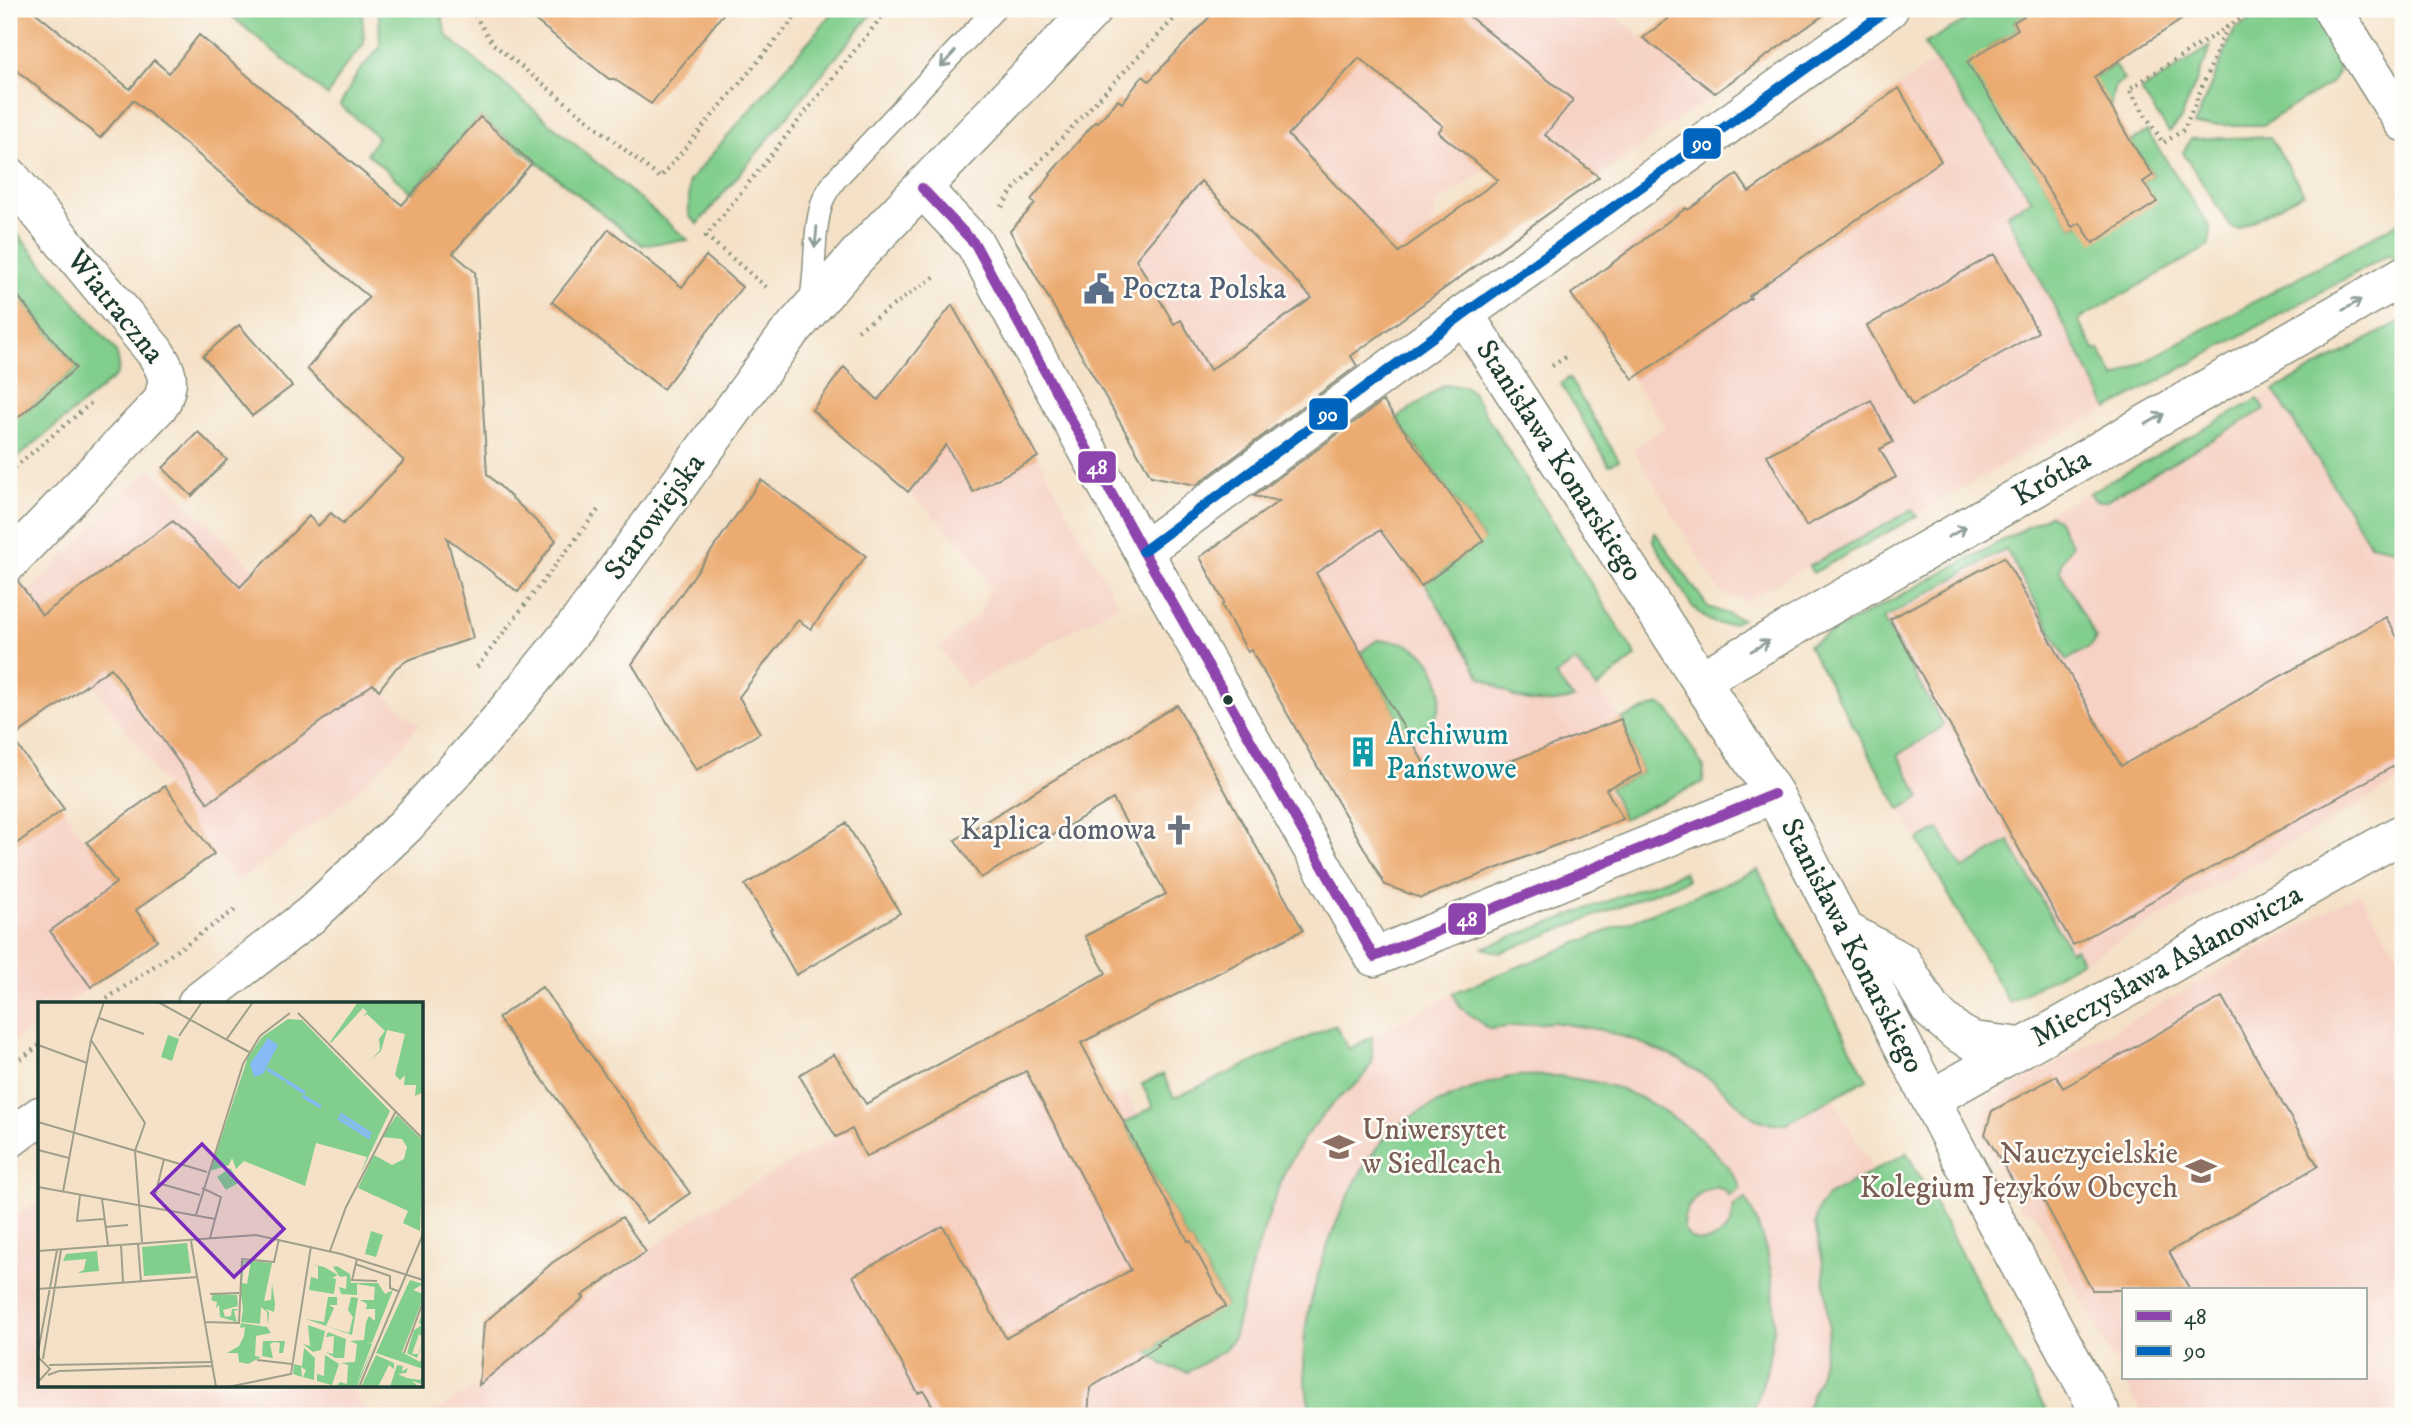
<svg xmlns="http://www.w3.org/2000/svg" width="2412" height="1425" font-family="'IM FELL DW Pica',serif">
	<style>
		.built { fill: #f6d1c5; fill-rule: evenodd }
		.green { fill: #81ce8d; stroke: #508660; stroke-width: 2 }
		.building { fill: #ecab71; fill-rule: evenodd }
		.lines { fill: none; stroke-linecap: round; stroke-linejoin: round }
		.service-casing { stroke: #8a8f7e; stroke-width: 24 }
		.minor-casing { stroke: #8a8f7e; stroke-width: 41 }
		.secondary-casing { stroke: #8a8f7e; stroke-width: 41 }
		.path { stroke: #8a8f7e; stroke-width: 4.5; stroke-dasharray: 2 5; stroke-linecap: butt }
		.service { stroke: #fff; stroke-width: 21 }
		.minor { stroke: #fff; stroke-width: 38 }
		.secondary { stroke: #fff; stroke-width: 38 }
		.bus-1-casing { stroke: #fdfcf7; stroke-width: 16 }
		.bus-2-casing { stroke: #fdfcf7; stroke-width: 16 }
		.bus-1 { stroke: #8e44ad; stroke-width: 10 }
		.bus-2 { stroke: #0065bd; stroke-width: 10 }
		.oneway { stroke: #8f9e9a }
		.bus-dot { fill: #1f3d34; stroke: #fdfcf7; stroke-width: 2.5 }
		.labels { text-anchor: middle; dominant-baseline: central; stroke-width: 5; stroke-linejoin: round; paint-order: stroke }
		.service-label { font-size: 30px; fill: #4e5e75; stroke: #fdfcf7; text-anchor: start }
		.street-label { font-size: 30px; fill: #1f3d34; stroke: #fdfcf7 }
		.culture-label { font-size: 30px; fill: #0d838f; stroke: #fdfcf7; text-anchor: start }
		.worship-label { font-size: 30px; fill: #5b616d; stroke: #fdfcf7; text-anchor: end }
		.education-label { font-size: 30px; fill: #785e54; stroke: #fdfcf7; text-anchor: start }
		.inset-river { fill: none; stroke: #88bbf5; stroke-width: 3.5 }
		.inset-road { fill: none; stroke: #9f9f8c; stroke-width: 2 }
		.view { fill: #7b2cbf; fill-opacity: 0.15; stroke: #7b2cbf; stroke-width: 3.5 }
		.inset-edge { fill: none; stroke: #1f3d34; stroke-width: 3.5 }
		.line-badge { stroke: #fdfcf7; stroke-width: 2.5 }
		.badge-label { font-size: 19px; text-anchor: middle; font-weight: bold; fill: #fff }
	</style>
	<rect width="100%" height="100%" fill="#fdfcf7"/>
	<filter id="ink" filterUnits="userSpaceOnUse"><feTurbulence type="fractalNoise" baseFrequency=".0143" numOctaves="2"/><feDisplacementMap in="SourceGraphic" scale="14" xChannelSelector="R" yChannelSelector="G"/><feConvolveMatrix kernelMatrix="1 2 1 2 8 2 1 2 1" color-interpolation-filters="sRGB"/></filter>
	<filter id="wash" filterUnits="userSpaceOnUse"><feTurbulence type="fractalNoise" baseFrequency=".00686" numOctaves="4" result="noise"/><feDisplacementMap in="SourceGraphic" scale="28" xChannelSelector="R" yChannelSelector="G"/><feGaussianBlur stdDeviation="1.57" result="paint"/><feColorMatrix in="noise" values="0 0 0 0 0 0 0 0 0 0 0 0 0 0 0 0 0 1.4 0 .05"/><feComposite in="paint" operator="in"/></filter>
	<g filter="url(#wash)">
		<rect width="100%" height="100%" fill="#f4e1c7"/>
		<!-- built -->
		<path class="built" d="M1217,9H1605L1715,93L1599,177L1524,121L1485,170L1437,203L1430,225L1465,274L1257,422L1010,231L1034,205L1031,200L1037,193L1055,179L1050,174L1095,122L1097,123L1122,103L1143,76L1149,80Z
			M1935,61L2032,201L2006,215L2108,409L2026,452L1813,573L1808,566L1746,601L1720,592L1633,449L1666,426L1571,294L1619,258L1616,254L1684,206L1689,210L1737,174L1748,191L1759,185Z
			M2403,320V779L2010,1003L1808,645Z
			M902,369L1038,457L1118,605L967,688L940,648L980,613L991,586L966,546L908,492L844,437Z
			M1396,419L1484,541L1621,719L1642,773L1621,816L1623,819L1421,898L1385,885L1252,650L1248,652L1222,606L1224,602L1200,557L1275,504L1272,499Z
			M150,468L379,690L419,724L401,748L355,794L237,882L214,854L28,593Z
			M9,733L157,940L68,1003H40V1022L9,1045Z
			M1758,870L1867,1079L1833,1098L1873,1170L1907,1153L2049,1416H427L479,1385L584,1298L703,1212L880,1113L1076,1044L1106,1098L1110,1096L1112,1099L1127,1093L1137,1115L1335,1025L1350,1049L1453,993Z
			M2359,893L2403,963V1416H2143L2036,1215L2020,1208L1979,1133L1982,1114L1989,1100ZM2123,1290H2365V1378H2123Z
			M40,1200V1385H347L371,1416H9V1221Z"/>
		<!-- green -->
		<path class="green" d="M223,9H362L364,44L342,70L328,96Z
			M379,9H440L447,36L688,240L642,245L480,117L412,193L367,153L378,137L340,105L357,74L380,47Z
			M836,9H876L698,224L689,216V181Z
			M1985,9L2033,10L2014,22L2018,29L1987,49L2009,127L2072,227L2156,202L2143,182L2153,175L2131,142L2147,131L2211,229L2209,246L2078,320L2095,351L2099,349L2115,378L2403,220V257L2397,260L2388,255L2108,409L2006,214L2032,200L1924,44Z
			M2271,9H2315C2328,32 2352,58 2332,82L2263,125H2194L2235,29Z
			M2211,46L2180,121L2169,132L2141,91Z
			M2114,65L2124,80L2114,87L2110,110L2067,95Z
			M2270,137L2304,193L2238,229L2231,227L2183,153L2191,139Z
			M9,224L115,350C119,360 121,367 115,377L13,461L9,455V401L20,415L76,368L9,285Z
			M2403,320V551L2370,544L2274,390Z
			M1569,378L1619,460L1609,465L1561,384Z
			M1444,385L1464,386L1471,391L1636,656L1597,688L1575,661L1555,676L1574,699L1547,703L1529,701L1514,697L1480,676L1425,583L1484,540L1396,419Z
			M2258,399L2265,409L2105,501H2095L2089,493Z
			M1912,510L1917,516L1813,573L1809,566Z
			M2050,515L2057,519L2072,546L2061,562L2060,571L2096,638L2091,646L2067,660L2006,549L1883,619L1944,726L1898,755L1921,797L1900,809L1808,645Z
			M1655,532L1708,607L1742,619C1721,632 1705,620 1691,605L1653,541Z
			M1377,640C1387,641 1400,640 1409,645C1437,657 1448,691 1435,718C1430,729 1420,733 1410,739L1361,652Z
			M1659,704L1669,710L1704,768L1703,782L1623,819L1610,787L1642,773L1621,719Z
			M1939,829L1963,869L2009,841L2070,951L2075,948L2082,961L2009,1003L1918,840Z
			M1758,870L1867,1079L1785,1124H1772L1754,1118L1713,1081L1676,1058L1631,1039L1601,1030L1553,1022L1489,1029L1460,1007L1453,993Z
			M1684,872L1687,880L1500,953L1483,948Z
			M1335,1025L1349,1049L1372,1037V1063L1360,1081L1333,1103L1303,1139L1286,1169L1276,1194L1252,1265L1233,1339L1223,1351L1188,1372L1165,1366L1148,1352L1159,1346L1157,1343L1226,1305L1190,1240L1188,1241L1125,1123L1153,1107L1142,1084L1163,1074L1174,1098Z
			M1559,1076C1575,1079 1592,1081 1607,1085C1653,1097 1720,1145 1741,1188L1729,1196C1725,1189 1718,1186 1710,1189C1702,1191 1698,1195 1693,1201C1665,1233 1704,1260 1731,1224L1734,1206L1746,1199C1783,1272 1782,1341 1751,1416H1313C1304,1394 1302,1350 1306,1326C1315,1270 1354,1155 1403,1122C1431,1104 1474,1086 1506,1078C1522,1074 1543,1076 1559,1076Z
			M1907,1153L2049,1416H1804L1819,1377L1829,1328L1823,1264L1815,1225L1818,1209L1827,1196Z"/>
		<g id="blocks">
			<!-- building -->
			<path class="building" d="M9,9H31L130,89L154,60L169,73L199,35L402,205L480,117L532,163L453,253L475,272L487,474L556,540L518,592L447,538L473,638L408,660L396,668L379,690L373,684L208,803L111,668L12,738L64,809L9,849V583L18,581L42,615L173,521L240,587L309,516L318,526L331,513L343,524L404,461L307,369L369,297L133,100L100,138L9,64Z
				M521,9H727L651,104L614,79H609Z
				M1217,9H1460L1573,100L1545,135L1599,177L1351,356L1357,366L1196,485L1151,476L1010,231L1035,204L1031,200L1051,175L1050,174L1095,122L1097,123L1118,100L1122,103L1143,76L1149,81ZM1359,58L1443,126L1438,132L1498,180L1399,252L1288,135ZM1201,181L1312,298L1210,370L1181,320L1174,324L1136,259Z
				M1681,9H1832L1715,93L1643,38Z
				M2035,9H2198L2094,77L2131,142L2153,175L2143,182L2157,202L2093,243L2080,223L2072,227L1967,62L2018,29L2014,22Z
				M1899,88L1941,161L1797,261L1749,296L1751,298L1633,379L1571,294L1686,208L1688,210L1737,174L1749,192Z
				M609,229L682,287L706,256L742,287L663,389L552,302Z
				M1994,254L2038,332L1912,405L1867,326Z
				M9,285L76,368L9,425Z
				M952,305L1038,457L973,492L946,445L908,492L812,410L844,367L878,400Z
				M239,325L292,386L252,416L203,356Z
				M1871,400L1893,442L1880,449L1896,477L1806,526L1767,455Z
				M1383,401L1484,541L1421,586L1380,530L1316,573L1425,765L1466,778L1621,719L1642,773L1606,789L1623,819L1421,898L1385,885L1251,650L1248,652L1222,606L1224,602L1200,557L1279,501L1254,496Z
				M198,432L227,460L192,496L163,468Z
				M761,480L866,556L811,629L798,620L739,697L760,733L696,770L632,664Z
				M2004,557L2121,766L2386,617L2403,648V761L2073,945L1890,619Z
				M1177,705L1303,930L1081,1043L1188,1241L1190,1240L1226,1306L1157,1343L1159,1345L1090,1388L1088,1416H938L924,1391L918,1393L853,1276L943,1226L1006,1338L1131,1270L1026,1071L866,1157L852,1129L836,1137L799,1075L834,1054L866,1104L1106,973L1085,936L1166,894L1113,799L981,878L955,840Z
				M165,786L214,854L136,910L157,940L91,987L50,931L116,883L87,842Z
				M846,823L900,913L796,975L770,929L772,928L745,885Z
				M542,987L690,1193L647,1223L498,1018Z
				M2222,997L2318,1166L2169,1252L2190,1290H2092L2038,1190L2023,1198L1985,1134L1992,1111L2056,1076L2063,1088Z
				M622,1217L646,1252L582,1296L584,1298L479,1385L484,1323L552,1263Z"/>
		</g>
	</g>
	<g filter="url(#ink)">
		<use href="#blocks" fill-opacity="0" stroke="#8a8f7e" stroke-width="2"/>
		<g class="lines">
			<!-- service casing -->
			<g class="service-casing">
				<path id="service" d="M810,303C817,270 812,236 822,203C824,195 831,186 836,179L995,9"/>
			</g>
			<!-- minor casing -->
			<g class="minor-casing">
				<path id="minor" d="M2332,9L2403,122
					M9,176L155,352C168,373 171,380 161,403L9,562
					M922,188L975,244L1143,551L1374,957L1774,794
					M1464,314L1774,794L1954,1145L2102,1416
					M1143,551L1464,314L1889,9
					M1701,680L2403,276
					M1844,930L1902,962L1931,1010L1958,1033L1973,1041L2022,1047
					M1931,1099L2403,833"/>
			</g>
			<!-- secondary casing -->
			<g class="secondary-casing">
				<path id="secondary" d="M197,1003L312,914L405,826L493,728L580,621L786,337L856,257L1093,9
					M9,1139L40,1116"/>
			</g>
			<!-- path -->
			<path class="path" d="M471,9L492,43L660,178L802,9
				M2227,27L2184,130L2163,143L2129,89L2256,9
				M1002,207L1012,191L1183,9
				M766,287L706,236L888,9
				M858,330L937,275
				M1552,366L1566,357
				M9,472L91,403
				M477,667L598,510
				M101,1003L238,908
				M9,1067L40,1045"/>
			<!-- service -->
			<use href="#service" class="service"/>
			<!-- minor -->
			<use href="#minor" class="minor"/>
			<!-- secondary -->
			<use href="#secondary" class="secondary"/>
			<!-- bus-1 casing -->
			<g class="bus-1-casing">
				<path id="bus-1" d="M922,188L975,244L1143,551L1374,957L1774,794"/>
			</g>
			<!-- bus-2 casing -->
			<g class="bus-2-casing">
				<path id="bus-2" d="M1143,551L1464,314L1889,9"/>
			</g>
			<!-- bus-1 -->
			<use href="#bus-1" class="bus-1"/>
			<!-- bus-2 -->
			<use href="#bus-2" class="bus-2"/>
		</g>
		<!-- one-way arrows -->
		<defs><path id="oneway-shaft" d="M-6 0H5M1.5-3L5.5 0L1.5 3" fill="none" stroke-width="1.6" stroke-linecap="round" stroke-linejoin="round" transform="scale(1.75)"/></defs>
		<g class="oneway">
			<use href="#oneway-shaft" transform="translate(948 59) rotate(133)"/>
			<use href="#oneway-shaft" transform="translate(816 237) rotate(95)"/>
			<use href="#oneway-shaft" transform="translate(2352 305) rotate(-30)"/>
			<use href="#oneway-shaft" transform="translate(2155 419) rotate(-30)"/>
			<use href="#oneway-shaft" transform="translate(1957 532) rotate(-30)"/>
			<use href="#oneway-shaft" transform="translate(1760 646) rotate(-30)"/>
		</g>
	</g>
	<!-- icons -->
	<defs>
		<g id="civic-bare" transform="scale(2.415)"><path d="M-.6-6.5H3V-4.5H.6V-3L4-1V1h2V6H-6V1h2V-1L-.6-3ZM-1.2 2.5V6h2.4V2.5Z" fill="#5c6f8a" stroke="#fdfcf7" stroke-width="2.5" paint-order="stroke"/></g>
		<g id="building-bare" transform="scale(2.415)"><path d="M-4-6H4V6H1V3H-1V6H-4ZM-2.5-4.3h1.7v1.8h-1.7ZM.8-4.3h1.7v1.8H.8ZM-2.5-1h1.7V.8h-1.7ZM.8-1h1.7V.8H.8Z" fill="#0f9aa8" stroke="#fdfcf7" stroke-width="2.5" paint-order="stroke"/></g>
		<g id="church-bare" transform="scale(2.415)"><path d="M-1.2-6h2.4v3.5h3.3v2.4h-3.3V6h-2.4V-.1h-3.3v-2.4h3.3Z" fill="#6b7280" stroke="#fdfcf7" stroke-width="2.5" paint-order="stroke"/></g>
		<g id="university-bare" transform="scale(2.415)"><path d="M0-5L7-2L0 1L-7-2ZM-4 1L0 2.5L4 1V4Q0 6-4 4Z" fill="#8d6e63" stroke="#fdfcf7" stroke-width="2.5" paint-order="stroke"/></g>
	</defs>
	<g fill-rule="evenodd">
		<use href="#civic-bare" x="1099" y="289"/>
		<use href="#building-bare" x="1363" y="752"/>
		<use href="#church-bare" x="1179" y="830"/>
		<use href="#university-bare" x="1339" y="1147"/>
		<use href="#university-bare" x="2201" y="1171"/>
	</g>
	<!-- markers -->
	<circle class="bus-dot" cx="1228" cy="700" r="6"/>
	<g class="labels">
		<!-- service labels -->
		<g class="service-label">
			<text x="1122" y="289">Poczta Polska</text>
		</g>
		<!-- street labels -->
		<g class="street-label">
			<text transform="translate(115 307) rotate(51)">Wiatraczna</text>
			<text transform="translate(1559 461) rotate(57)">Stanisława Konarskiego</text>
			<text transform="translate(2052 478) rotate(-30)">Krótka</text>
			<text transform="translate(655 517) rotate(-54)">Starowiejska</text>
			<text transform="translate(1852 946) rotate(63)">Stanisława Konarskiego</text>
			<text transform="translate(2167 966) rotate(-29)">Mieczysława Asłanowicza</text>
		</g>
		<!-- culture labels -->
		<g class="culture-label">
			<text x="1386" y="735">Archiwum<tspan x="1386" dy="34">Państwowe</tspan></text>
		</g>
		<!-- worship labels -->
		<g class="worship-label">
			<text x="1156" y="830">Kaplica domowa</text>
		</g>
		<!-- education labels -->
		<g class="education-label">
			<text x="1362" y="1130">Uniwersytet<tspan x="1362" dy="34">w Siedlcach</tspan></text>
			<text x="2178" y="1154" text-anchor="end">Nauczycielskie<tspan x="2178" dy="34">Kolegium Języków Obcych</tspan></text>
		</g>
	</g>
	<!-- overview -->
	<g transform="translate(38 1002)">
		<rect width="385" height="385" fill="#f4e1c7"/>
		<path d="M320,0H385V90L377,94L378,83H366L367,73L362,78L357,73L367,32L349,28L343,49L333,58L342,48L341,37L347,29L329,12L325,15L329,10L325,6L293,41L292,40ZM250,17L264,18L352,109L322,173L329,155L278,141L267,184L206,159L198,167L194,156L191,163L172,169L210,55L224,35ZM130,33L141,37L134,59L123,55ZM359,113L385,139L382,229L365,221L370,209L320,186L336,153L354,163L366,157L369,145L364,137L344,135ZM192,166L202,180L188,188L179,175ZM333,229L345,233L338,255L327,252ZM149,241L153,271L106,274L104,245ZM59,249L61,269L39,271L46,268L48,257L25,259L28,252ZM205,259H212L206,261L204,281L209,282L213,259L234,261L226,299L233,298L234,282L237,302L236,310L228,307L231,311L230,323L229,310L223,305L222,322L203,320L205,308L202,283ZM274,262L286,265L300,273L294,276L298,277L296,292L271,288L273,275L280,277V264ZM299,264L312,272L313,281H340L347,292L355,288L334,341L329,340L334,342L318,383L336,343L319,385H298L302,380L309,382L310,363L303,361L317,360L319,342L312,339L326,338L328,320L331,314L337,319V307H328L329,302L322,298H336L337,285L319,282V293L303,292L301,285L308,287L309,274L302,275L295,265ZM372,278L385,282L375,288L385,292V297L364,350L382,360L385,353V367L338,351ZM175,292L199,293L200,304L185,308L187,315L193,314L194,307H201L196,309L199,320L182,315L181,303L178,306L179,300L173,298ZM290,295H299V303H291L296,306L288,324L311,331L315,315L310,308L313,295L320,296L314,333L268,317L286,320ZM385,308V336L381,332L374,352H381L385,337L379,356L369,351L376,328L384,323L381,321ZM203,321L229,325L233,331L218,334L217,354L223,355L210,362L201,360L200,351H189L201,344L206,334L207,325L202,326ZM270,323L287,329L283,348L275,350L265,342L272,344ZM290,330L308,337L306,356H297L288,350L295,352L296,334L288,335ZM225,339H247L245,351H241L242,341L236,340L232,342L235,356L224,354ZM266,346L277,356L276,378L265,375L268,368L263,365L264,375L255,372L256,362L264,364ZM287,353L301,362L294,383L279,379V372L286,374ZM338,353L356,361V367L351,363L340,385H323ZM359,363L365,364L364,369L370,366L368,371L360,372L369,376L382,378L385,372L383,382L374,379L381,385H352Z" fill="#81ce8d"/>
		<path d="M230,36L240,43L225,72L216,75L212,62Z" fill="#88bbf5"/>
		<path class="inset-river" d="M229,67L247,78M248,79L267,91M265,94L283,105M302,112L333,132M300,116L332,136"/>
		<path class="inset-road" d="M120,0L211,50M260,11L385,137M61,16L106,32M141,34L164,0M53,38L107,121L97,149L104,240M188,38L215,0M0,43L49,61M0,120L169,170M0,148L31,156M120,181L162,193M0,185L177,217M164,186L183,195L172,236M25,190L53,38L66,0M42,193L39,219L66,217M117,194L126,157M64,197L70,243M158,213L205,62L222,34L252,11M67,225L90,223M153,239L178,385M83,242L85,280M100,242L103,279M0,249L218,233L303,252L385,278M292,249L308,205L358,109M319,257L314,278L339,279M317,262L352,274V286L360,289M0,287L160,275M172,292L201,291M167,320L201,321L204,257L236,260L241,237M0,350L19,248M366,351L385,300M0,355L12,367L0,380M5,357L23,248M219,358L254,362M11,363L175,360M10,373L21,369L175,364M190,385L253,372L273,244M321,385L385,232"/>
		<path class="view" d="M164,142L246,227L196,275L114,191Z"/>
		<rect width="385" height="385" class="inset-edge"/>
	</g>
	<g class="line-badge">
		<rect x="1682" y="127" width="40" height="33" rx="7" fill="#0065bd"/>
		<rect x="1308" y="397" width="41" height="34" rx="7" fill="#0065bd"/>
		<rect x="1077" y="450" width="40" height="34" rx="7" fill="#8e44ad"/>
		<rect x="1447" y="902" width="40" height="34" rx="7" fill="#8e44ad"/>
	</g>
	<g class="badge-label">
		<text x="1702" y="150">90</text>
		<text x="1328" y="421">90</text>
		<text x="1097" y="474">48</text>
		<text x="1467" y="926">48</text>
	</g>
	<!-- margin -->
	<rect width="2412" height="1425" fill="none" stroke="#fdfcf7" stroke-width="35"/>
	<!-- legend -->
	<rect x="2122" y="1288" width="245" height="91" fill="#fdfcf7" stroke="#a4b0a9" stroke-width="2"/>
	<rect x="2136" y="1311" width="35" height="10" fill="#8e44ad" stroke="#a4b0a9" stroke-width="2"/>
	<text x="2184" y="1324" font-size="21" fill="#1f3d34">48</text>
	<rect x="2136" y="1346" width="35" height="10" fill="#0065bd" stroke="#a4b0a9" stroke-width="2"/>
	<text x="2184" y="1358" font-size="21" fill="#1f3d34">90</text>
</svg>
